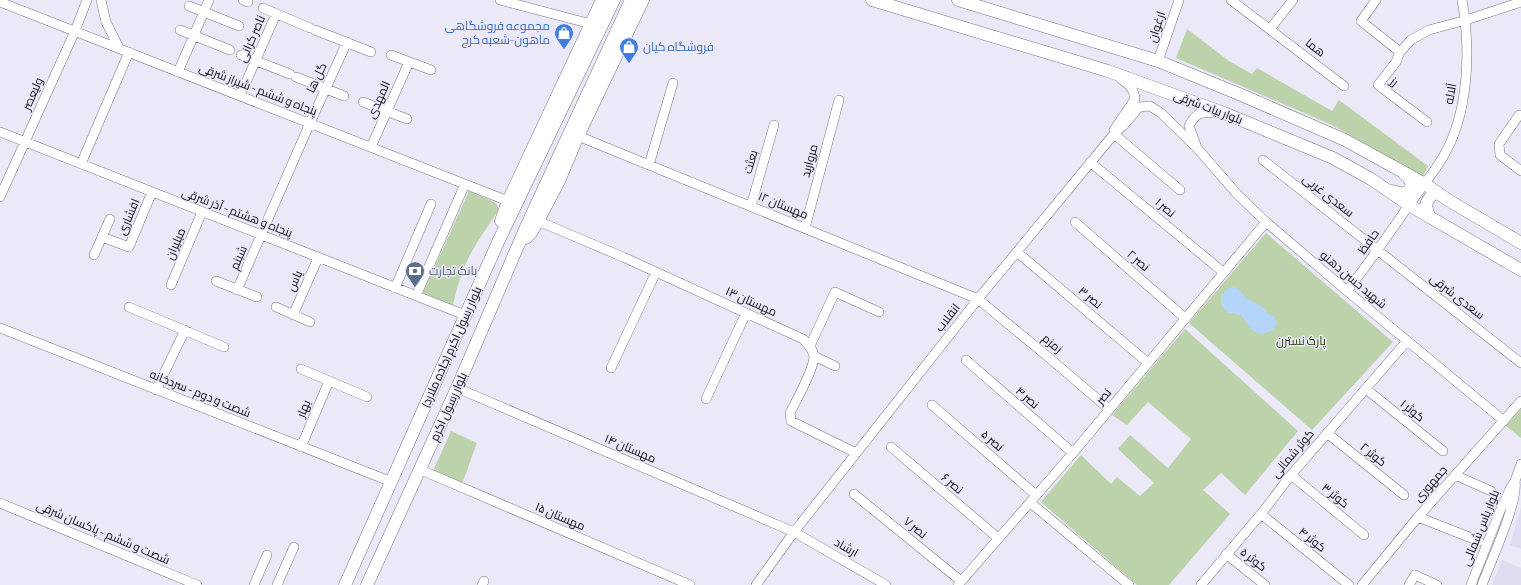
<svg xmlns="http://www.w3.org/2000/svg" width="1521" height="585" font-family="'Sofia Sans Condensed',Cairo,sans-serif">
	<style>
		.built { fill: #dfdbf1 }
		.green { fill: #bcd2aa }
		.water { fill: #b4d4fa }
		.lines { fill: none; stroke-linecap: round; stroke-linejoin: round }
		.minor-casing { stroke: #797684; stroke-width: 10 }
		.major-casing { stroke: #797684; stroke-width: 13 }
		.minor { stroke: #fff; stroke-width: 9 }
		.major { stroke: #fff; stroke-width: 12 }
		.labels { text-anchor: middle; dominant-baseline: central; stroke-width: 3; stroke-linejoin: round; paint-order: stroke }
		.shop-label { font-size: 12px; fill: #366cbe; stroke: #ebe8f8; text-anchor: end }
		.street-label { font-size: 12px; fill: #0e0d12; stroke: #ebe8f8 }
		.service-label { font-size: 12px; fill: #4e5e75; stroke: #ebe8f8; text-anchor: start }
		.park-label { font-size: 12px; fill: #284107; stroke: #ebe8f8 }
	</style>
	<rect width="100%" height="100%" fill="#ebe8f8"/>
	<!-- built -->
	<path class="built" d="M1521,507V549L1510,545Z
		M1502,560L1521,568V585H1492Z"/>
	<!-- green -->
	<path class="green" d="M1187,29L1229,61L1252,74L1257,68L1332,111L1339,100L1428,166L1423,176L1332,125L1176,58Z
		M469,191L496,203L499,209C490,224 479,238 471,253C462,270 457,287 453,305L423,293Z
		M1266,233L1393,342L1312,430L1189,323Z
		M1185,329L1298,431L1245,495L1221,473L1203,490L1230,514L1169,585H1137L1041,502L1081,455L1111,484L1117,477L1140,496L1154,483L1118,449L1130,435L1168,468L1191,439L1148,402L1127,425L1112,415Z
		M1521,409V438L1506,426Z
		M451,431L477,443C471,457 468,470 462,483L433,471Z"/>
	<!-- water -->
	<path class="water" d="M1233,287C1241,289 1242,294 1248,299C1255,304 1264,305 1268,314L1275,317L1277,324C1271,334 1259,338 1250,328C1247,324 1244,319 1241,315L1226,312L1221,303V295L1227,289Z"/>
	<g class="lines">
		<!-- minor casing -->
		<g class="minor-casing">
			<path id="minor" d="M101,0L106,22L119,48
				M243,0L248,2
				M500,0L591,24
				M1231,0L1344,86
				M1376,0L1361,21L1400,52
				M0,2L508,201
				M189,6L239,26
				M263,8L310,28
				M1270,29L1293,0
				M180,30L230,50
				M315,30L371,52
				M241,55L290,74
				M391,55L431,70
				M1158,61L1179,0
				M178,72L209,0
				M296,77L344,96
				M240,96L276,14
				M363,102L407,119
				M1519,115L1499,144L1500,155L1521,171
				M1427,122L1378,85L1396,62L1400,52L1411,40L1429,30L1466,20L1521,2
				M1114,130L1135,99C1134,88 1129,85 1121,79
				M0,132L465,315
				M1114,134L1180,190
				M578,136L978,299L1047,356L1109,409
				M1196,145L1189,126C1197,110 1203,113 1219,113
				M371,147L409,62
				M1263,160L1521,363
				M1090,162L1223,272
				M81,164L129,52
				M649,165L673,83
				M0,197L75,31L87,0
				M751,206L774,125
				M538,221L623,257L803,339C808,344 814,350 814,358C812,373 797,399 790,413L791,421L856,453
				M1075,222L1185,318
				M805,228L839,100
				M102,237L129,247L152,192
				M1017,252L1148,363
				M94,255L110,219
				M216,281L257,297
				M171,285L202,212
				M395,288L431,204
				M237,290L310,123L347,42
				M1347,291C1369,263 1389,234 1409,205C1420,189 1433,174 1443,157C1469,113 1471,50 1462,0
				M416,296L465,184
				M129,307L224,347
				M276,307L310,322
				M293,315L318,258
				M0,328L392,482
				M810,346L835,292L879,312
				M814,356L835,366
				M966,360L1073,453
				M611,368L656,272
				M301,369L367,397
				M457,388L794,532L886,585
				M1366,389L1443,451
				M156,390L185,330
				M706,399L746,313
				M932,405L1036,495
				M1327,433L1404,495
				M301,447L329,381
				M891,447L998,538
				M421,470L690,585
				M1291,475L1364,535
				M1455,475L1491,491
				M854,494L961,581
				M0,503L197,585
				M1032,504L1129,585
				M1261,514L1349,585
				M1418,517L1479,541
				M1226,554L1265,585
				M254,585L267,555
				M277,585L294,547
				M482,585L484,581
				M756,585L794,532L978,299L1114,134L1123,126L1139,107L1150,106L1161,113L1197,148L1237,194L1266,222L1347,291L1504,421
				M958,585L1073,453L1266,222
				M1201,585L1261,514L1291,475L1407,341
				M1362,585L1418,517L1521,401
				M1409,585L1415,575L1437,585
				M1471,585L1500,511L1510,489L1515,481L1521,464
				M1482,585C1490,563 1519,501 1515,481"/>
		</g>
		<!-- major casing -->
		<g class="major-casing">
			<path id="major" d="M872,0L1108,71L1224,113L1333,158L1371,179L1409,205L1521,270
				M958,0L1158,61L1239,94L1345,140L1425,184L1448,200L1521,243
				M1392,191L1405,194L1410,190L1412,184L1409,178L1404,174
				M1429,216C1424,202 1426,202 1435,192
				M501,221L508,201L602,0
				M526,238L531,233L538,221L559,181L578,136L643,0
				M345,585L499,240L614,0
				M367,585L457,388L526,227L631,0"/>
		</g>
		<!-- minor -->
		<use href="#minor" class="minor"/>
		<!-- major -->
		<use href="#major" class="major"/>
	</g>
	<!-- icons -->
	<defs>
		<g id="shop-pin" transform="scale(1)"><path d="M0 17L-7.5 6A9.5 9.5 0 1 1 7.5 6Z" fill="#3f7fe0" stroke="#ebe8f8"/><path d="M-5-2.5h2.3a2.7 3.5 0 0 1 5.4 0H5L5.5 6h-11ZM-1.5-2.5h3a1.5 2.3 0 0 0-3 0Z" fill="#fff"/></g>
		<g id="bank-pin" transform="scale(1)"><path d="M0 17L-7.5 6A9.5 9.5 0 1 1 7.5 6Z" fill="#5c6f8a" stroke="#ebe8f8"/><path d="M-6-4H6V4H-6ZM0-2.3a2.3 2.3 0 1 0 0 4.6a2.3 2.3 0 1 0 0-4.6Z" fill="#fff"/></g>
	</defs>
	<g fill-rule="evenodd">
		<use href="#shop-pin" x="564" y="33"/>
		<use href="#shop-pin" x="629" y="47"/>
		<use href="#bank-pin" x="415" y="271"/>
	</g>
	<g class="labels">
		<!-- shop labels -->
		<g class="shop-label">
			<text x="550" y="26">مجموعه فروشگاهی<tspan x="550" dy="14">ماهون-شعبه کرج</tspan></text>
			<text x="643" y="47" text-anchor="start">فروشگاه کیان</text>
		</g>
		<!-- street labels -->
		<g class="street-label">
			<text transform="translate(1157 27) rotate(-72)">ارغوان</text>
			<text transform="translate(252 39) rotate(-66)">ناصر کرانی</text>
			<text transform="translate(1315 48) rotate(38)">هما</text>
			<text transform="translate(317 78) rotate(-65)">گل ها</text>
			<text transform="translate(1394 82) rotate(37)">رز</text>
			<text transform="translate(258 90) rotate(21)">پنجاه و ششم - شیراز شرقی</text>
			<text transform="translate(33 94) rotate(-66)">ولیعصر</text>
			<text transform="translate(1451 94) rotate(-79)">آلاله</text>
			<text transform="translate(379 100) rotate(-66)">المهدی</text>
			<text transform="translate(1208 108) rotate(21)">بلوار بیات شرقی</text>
			<text transform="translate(810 161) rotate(-75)">مروارید</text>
			<text transform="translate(751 162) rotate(-74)">بعثت</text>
			<text transform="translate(1328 196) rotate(38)">سعدی غربی</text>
			<text transform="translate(783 206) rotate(22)">مهستان ۱۲</text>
			<text transform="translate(1165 208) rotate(40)">نصر ۱</text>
			<text transform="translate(237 213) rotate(21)">پنجاه و هشتم - آذر شرقی</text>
			<text transform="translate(129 217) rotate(-67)">افشاری</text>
			<text transform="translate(1369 242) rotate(-55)">حافظ</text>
			<text transform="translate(176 244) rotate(-67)">مبلیران</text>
			<text transform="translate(239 258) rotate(-66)">شبنم</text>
			<text transform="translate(1138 261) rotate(41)">نصر ۲</text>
			<text transform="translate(1353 280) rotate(40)">شهید حسن دهنو</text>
			<text transform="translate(295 281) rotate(-66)">یاس</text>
			<text transform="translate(1457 297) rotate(38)">سعدی شرقی</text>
			<text transform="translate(1090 298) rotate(40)">نصر ۳</text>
			<text transform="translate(751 302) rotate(24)">مهستان ۱۳</text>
			<text transform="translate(948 318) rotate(-52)">انقلاب</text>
			<text transform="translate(1052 344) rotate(40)">زمزم</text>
			<text transform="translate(452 347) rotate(-66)">بلوار رسول اکرم (جاده ملارد)</text>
			<text transform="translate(200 394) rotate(22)">شصت و دوم - سردخانه</text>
			<text transform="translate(1104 397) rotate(-50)">نصر</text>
			<text transform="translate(1027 398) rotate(41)">نصر ۴</text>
			<text transform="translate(449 407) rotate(-66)">بلوار رسول اکرم</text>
			<text transform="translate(304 409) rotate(-67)">بهار</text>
			<text transform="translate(1412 411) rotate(39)">کوثر ۱</text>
			<text transform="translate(992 441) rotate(41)">نصر ۵</text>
			<text transform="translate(630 449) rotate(23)">مهستان ۱۴</text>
			<text transform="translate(1293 454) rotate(-50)">کوثر شمالی</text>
			<text transform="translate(1373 455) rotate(39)">کوثر ۲</text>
			<text transform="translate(952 484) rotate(40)">نصر ۶</text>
			<text transform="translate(1431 484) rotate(-49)">جمهوری</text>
			<text transform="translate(1335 496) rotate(39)">کوثر ۳</text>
			<text transform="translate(560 517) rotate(23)">مهستان ۱۵</text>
			<text transform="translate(915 528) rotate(39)">نصر ۷</text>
			<text transform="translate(1481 528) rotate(-68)">بلوار یاس شمالی</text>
			<text transform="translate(103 533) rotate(23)">شصت و ششم - پاکسان شرقی</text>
			<text transform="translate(1312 540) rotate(39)">کوثر ۴</text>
			<text transform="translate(846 548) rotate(30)">ارشاد</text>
			<text transform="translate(1253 560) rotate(38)">کوثر ۵</text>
		</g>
		<!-- service labels -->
		<g class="service-label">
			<text x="429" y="271">بانک تجارت</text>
		</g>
		<!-- park labels -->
		<g class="park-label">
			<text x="1301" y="341">پارک نسترن</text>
		</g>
	</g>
</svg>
